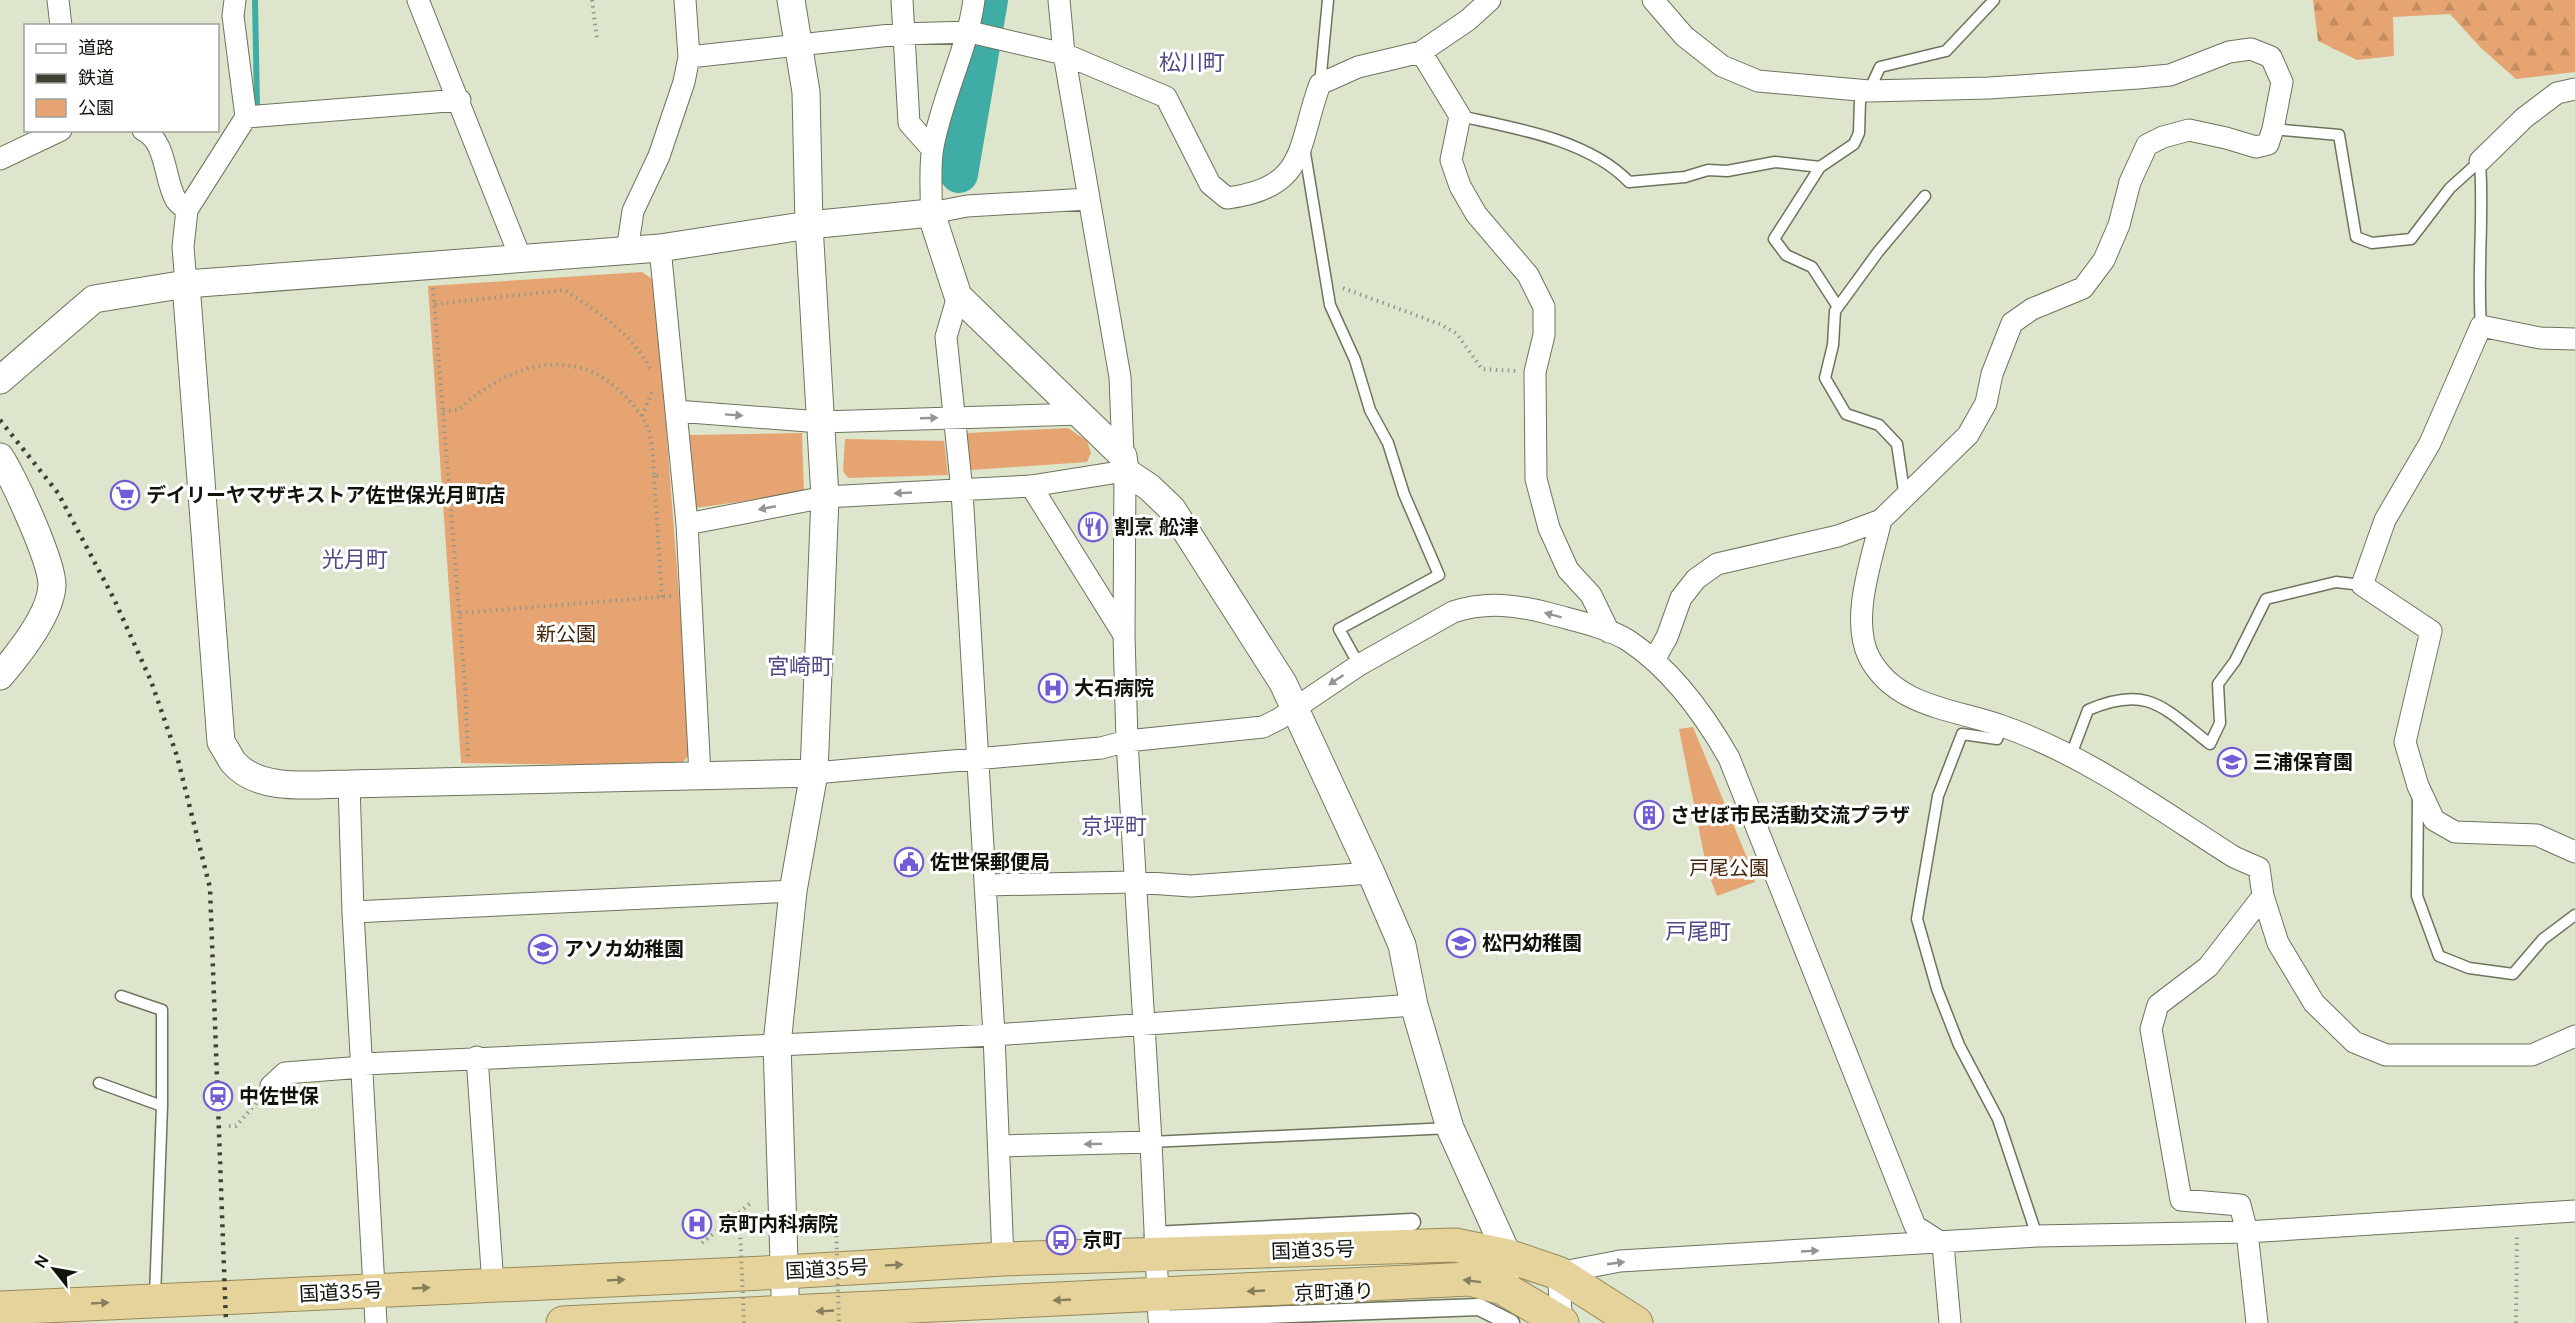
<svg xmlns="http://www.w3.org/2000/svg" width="2575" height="1323" font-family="'DM Sans','Noto Sans JP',sans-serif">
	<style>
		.forest { fill: url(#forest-firs) }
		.park { fill: #e6a472 }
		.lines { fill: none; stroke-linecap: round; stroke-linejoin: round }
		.stream { stroke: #3fada6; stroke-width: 6 }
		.river { stroke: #3fada6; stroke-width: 38 }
		.service-casing { stroke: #6c745d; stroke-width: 13 }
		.pedestrian-casing { stroke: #6c745d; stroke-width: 19 }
		.minor-casing { stroke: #6c745d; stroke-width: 23 }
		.tertiary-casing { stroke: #6c745d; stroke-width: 29 }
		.trunk-casing { stroke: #98895a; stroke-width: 35 }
		.path { stroke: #939986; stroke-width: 4; stroke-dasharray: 1.5 4.5; stroke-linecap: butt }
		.service { stroke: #fff; stroke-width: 10 }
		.pedestrian { stroke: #fff; stroke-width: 16 }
		.minor { stroke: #fff; stroke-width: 21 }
		.tertiary { stroke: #fff; stroke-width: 27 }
		.trunk { stroke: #e6d39c; stroke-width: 33 }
		.rail { stroke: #3d4134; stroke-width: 4.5; stroke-dasharray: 3 6; stroke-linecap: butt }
		.path-bridge { stroke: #939986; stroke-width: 4; stroke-dasharray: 1.5 4.5; stroke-linecap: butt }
		.oneway { fill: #949591 }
		.oneway2 { fill: #867d5b }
		.labels { text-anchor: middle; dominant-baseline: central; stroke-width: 6; stroke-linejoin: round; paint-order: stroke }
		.poi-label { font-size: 20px; font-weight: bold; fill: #11140b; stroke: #fff; text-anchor: start }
		.park-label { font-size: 20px; fill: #46260b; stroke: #fff }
		.street-label { font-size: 20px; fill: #11140b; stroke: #fff }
		.quarter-label { font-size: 22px; fill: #514988; stroke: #fff }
	</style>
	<defs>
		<pattern id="forest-firs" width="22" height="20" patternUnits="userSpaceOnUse" patternTransform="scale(1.5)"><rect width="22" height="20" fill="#e6a472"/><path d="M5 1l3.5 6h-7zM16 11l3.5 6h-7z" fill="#c48c61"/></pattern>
	</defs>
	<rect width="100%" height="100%" fill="#dde6cc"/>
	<!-- forest -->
	<path class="forest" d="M2313,0H2575V72L2516,79L2481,48L2450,14L2393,17L2394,56L2357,60L2318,41Z"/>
	<!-- park -->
	<path class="park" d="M642,272L655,281L691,753L679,766L461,763L428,286Z
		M1068,428L1087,441L1091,453L1087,462L971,470L967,433Z
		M802,433L804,493L695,508L688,435Z
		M845,439L944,441L948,475L848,478L843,471Z
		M1693,727L1753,872L1755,882L1717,896L1707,870L1679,729Z"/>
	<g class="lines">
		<!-- stream -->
		<path class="stream" d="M255,0L257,105"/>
		<!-- river -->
		<path class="river" d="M959,174L989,0"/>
		<!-- service casing -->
		<g class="service-casing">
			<path id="service" d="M1320,84L1328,0
				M1460,116C1515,128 1589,140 1629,182L1685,177L1708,170L1727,171L1775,162L1820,167
				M2273,129L2339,135L2356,237L2372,243L2411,239L2450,188L2480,161
				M1304,147L1330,305L1355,360L1370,410L1388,443L1404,494L1439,575L1339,629L1359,665
				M2480,161C2484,217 2477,271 2481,326
				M1838,307L1812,267L1786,255L1774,239L1820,167L1854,144L1859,133L1860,100L1869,91L1880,67L1946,51L1994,0
				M1905,498L1897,444L1879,425L1846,414L1825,378L1833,345L1835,311L1878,252L1925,196
				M2002,726L1997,739L1962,734L1938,796L1917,919L1937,989L1959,1045L1998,1119L2037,1236
				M2071,755L2088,710C2148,684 2164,708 2210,744L2220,723L2218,684L2235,661L2266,599L2336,582L2362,585
				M2418,798L2417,896L2439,956L2469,968L2513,974L2543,939L2575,915
				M121,996L162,1010V1106L155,1297
				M99,1083L162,1106
				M1151,1142L1450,1128"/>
		</g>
		<!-- pedestrian casing -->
		<g class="pedestrian-casing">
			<path id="pedestrian" d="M1153,1235L1412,1222
				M1159,1323V1319L1479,1307L1511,1323"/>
		</g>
		<!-- minor casing -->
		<g class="minor-casing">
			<path id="minor" d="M58,0L61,26
				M418,0L521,259
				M902,0L909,123L932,149
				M974,0C967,51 942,97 933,147C929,168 932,192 931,213L967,206L1088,199
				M1059,0L1064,54L1120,377L1123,456
				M1653,0L1684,36L1722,66L1758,81L1869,91L1989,88L2138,78L2170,75L2229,52L2251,49L2271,57L2282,82L2273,129L2268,144L2256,147L2226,138L2189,130L2163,137L2147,145L2130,182L2119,225L2104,260L2083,288L2032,309L2012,323L1992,374L1986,403L1968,435L1881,520L1838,536L1717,564L1696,579L1681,598L1667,637L1654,660
				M1421,52L1460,116L1451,160L1460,186L1476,214L1528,275L1544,307V335L1535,372L1536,479L1549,528L1568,570L1591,595L1609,632
				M689,57L900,34L970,32L1064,54L1166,97L1210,184L1227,198C1308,188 1297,146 1320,84L1358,67L1421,52L1468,20L1490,0
				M246,117L460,100
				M143,130C167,141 164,180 176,200C179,204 183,207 187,210
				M0,159L61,130
				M2480,161L2524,118L2557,93L2575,89
				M660,248L687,524L700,775
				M627,251L633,211L659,156L684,82L689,57L685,0
				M186,284L183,247L187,210L246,117L233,16L235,0
				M958,296L946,337L962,491L994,1035L1003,1259
				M2575,339L2540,338L2481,326L2430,443L2385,520L2362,585L2431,631L2405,742L2418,786L2434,820L2455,832L2537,835L2575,852
				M676,411L821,422L1080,414
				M1031,486L1124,635
				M1881,520C1872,559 1850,619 1869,657C1895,707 1954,709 2002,726C2086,755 2160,810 2234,857L2259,868L2263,896L2208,967L2158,1005L2151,1029L2181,1200L2240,1205L2247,1232L2257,1323
				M687,524L825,497L1031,486L1125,471L1124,635L1127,741L1151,1142L1159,1319
				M814,773L1101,748L1127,741L1263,727L1279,719L1359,665L1453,612C1486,601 1518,605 1551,614C1576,621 1607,627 1629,641C1671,669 1704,714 1729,758L1915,1226L1943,1244
				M349,784L353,912L376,1323
				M985,885L1135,882L1191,886L1371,873
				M2263,896L2278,943L2314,1003L2354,1042L2386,1055H2532L2575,1036
				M353,912L793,891
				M477,1057L493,1285
				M363,1064L994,1035L1414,1005
				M271,1086L285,1073L363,1067
				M999,1146L1151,1142
				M1943,1244L1950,1323
				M1562,1323L1558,1273L1620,1261L2037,1236L2247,1232L2575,1211"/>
		</g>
		<!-- tertiary casing -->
		<g class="tertiary-casing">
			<path id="tertiary" d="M186,284L221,742C225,748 229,756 233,762C259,793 314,784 349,784L814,773
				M0,380L94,299L186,284L660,248L809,225L931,213L958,296L1123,456L1125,471L1149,487L1172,509L1283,683L1371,873L1402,945L1414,1005L1450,1128L1508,1256L1506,1272
				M0,457C14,479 52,561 52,585C51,614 18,655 0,676
				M786,1323L777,1044L793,891L814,773L825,497L809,225L806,92L791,0"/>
		</g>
		<!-- trunk casing -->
		<g class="trunk-casing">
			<path id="trunk" d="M0,1308L784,1272L1003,1259L1455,1245L1508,1256L1558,1273L1636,1323
				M563,1323L1470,1279L1503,1288L1562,1323"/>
		</g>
		<!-- path -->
		<path class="path" d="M592,0L597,39
			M433,288L465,685L468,759
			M1343,288L1442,325L1457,334L1482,369L1516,371
			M435,304L565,290C598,313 631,332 650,369
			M443,411L458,410C507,365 574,342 625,396C632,404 640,412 645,422C653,436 653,460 654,476L663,475
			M642,416L653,389
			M654,476L662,597
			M460,613L671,596
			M229,1126H236L259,1100
			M822,1214L836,1223
			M728,1219L740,1228
			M702,1243L753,1201
			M2516,1323L2517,1234"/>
		<!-- service -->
		<use href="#service" class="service"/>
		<!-- pedestrian -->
		<use href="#pedestrian" class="pedestrian"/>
		<!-- minor -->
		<use href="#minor" class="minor"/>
		<!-- tertiary -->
		<use href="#tertiary" class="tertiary"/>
		<!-- trunk -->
		<use href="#trunk" class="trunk"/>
		<!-- rail -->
		<path class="rail" d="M0,420L58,493L114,599L151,681L177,756L210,888L226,1323"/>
		<!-- path-bridge -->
		<path class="path-bridge" d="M744,1323L740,1228L836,1223L839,1323"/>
	</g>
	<!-- one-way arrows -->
	<defs><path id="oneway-solid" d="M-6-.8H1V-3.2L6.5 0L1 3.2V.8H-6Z" transform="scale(1.5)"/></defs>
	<g class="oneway">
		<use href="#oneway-solid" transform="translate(734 415) rotate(4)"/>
		<use href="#oneway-solid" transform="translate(929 418) rotate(-2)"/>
		<use href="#oneway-solid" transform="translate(903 493) rotate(177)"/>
		<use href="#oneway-solid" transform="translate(767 508) rotate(169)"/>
		<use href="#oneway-solid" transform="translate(1553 615) rotate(-165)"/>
		<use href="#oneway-solid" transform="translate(1336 680) rotate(146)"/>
		<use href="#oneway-solid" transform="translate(1093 1144) rotate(179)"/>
		<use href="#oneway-solid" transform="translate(1810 1251) rotate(-3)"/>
		<use href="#oneway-solid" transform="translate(1616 1263) rotate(-8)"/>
	</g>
	<g class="oneway2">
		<use href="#oneway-solid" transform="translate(894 1265) rotate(-3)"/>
		<use href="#oneway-solid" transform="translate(616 1280) rotate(-3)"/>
		<use href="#oneway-solid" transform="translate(1472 1281) rotate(-173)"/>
		<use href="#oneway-solid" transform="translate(421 1288) rotate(-3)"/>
		<use href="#oneway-solid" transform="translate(1256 1291) rotate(177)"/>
		<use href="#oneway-solid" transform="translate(1062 1300) rotate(177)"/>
		<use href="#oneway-solid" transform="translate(100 1303) rotate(-3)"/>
		<use href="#oneway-solid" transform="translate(825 1311) rotate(177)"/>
	</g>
	<!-- icons -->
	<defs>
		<g id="supermarket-ring" transform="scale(1.5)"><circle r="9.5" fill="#fff" stroke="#725dd7" stroke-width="1.5"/><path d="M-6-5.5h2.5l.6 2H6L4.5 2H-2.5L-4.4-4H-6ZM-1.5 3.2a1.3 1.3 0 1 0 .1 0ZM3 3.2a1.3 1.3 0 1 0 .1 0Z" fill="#725dd7"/></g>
		<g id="restaurant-ring" transform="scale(1.5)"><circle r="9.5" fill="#fff" stroke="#725dd7" stroke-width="1.5"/><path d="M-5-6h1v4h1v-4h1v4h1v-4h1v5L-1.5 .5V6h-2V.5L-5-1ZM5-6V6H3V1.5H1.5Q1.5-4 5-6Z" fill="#725dd7"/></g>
		<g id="hospital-ring" transform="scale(1.5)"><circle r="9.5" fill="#fff" stroke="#725dd7" stroke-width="1.5"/><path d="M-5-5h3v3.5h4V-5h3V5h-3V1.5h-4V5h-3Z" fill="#725dd7"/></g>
		<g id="school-ring" transform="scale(1.5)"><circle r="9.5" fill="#fff" stroke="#725dd7" stroke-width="1.5"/><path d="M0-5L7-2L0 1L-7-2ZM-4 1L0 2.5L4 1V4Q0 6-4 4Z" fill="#725dd7"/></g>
		<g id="building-ring" transform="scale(1.5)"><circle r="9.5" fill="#fff" stroke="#725dd7" stroke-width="1.5"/><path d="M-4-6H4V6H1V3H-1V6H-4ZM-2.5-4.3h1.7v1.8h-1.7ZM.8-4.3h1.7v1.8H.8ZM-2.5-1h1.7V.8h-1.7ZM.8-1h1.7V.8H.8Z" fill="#725dd7"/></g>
		<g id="civic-ring" transform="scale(1.5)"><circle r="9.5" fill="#fff" stroke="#725dd7" stroke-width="1.5"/><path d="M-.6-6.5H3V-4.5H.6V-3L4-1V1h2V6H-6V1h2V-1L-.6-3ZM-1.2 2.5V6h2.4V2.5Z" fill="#725dd7"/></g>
		<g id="station-ring" transform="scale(1.5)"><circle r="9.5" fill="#fff" stroke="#725dd7" stroke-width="1.5"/><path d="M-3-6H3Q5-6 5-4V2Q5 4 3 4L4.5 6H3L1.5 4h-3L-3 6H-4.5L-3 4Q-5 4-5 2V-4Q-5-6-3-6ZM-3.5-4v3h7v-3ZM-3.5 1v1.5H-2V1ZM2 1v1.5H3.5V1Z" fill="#725dd7"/></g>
		<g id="bus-ring" transform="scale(1.5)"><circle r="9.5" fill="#fff" stroke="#725dd7" stroke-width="1.5"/><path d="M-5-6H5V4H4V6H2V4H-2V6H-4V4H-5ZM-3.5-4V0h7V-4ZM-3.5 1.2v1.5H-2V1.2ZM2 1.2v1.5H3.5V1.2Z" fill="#725dd7"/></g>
	</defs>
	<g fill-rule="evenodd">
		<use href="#supermarket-ring" x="125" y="495"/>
		<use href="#restaurant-ring" x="1093" y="527"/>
		<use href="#hospital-ring" x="1053" y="688"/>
		<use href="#school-ring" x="2232" y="762"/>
		<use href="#building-ring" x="1649" y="815"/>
		<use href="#civic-ring" x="909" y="862"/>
		<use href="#school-ring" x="1461" y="943"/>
		<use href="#school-ring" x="543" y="949"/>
		<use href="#station-ring" x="218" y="1096"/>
		<use href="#hospital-ring" x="697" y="1224"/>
		<use href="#bus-ring" x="1061" y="1240"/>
	</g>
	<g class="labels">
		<!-- poi labels -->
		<g class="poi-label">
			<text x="146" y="495">デイリーヤマザキストア佐世保光月町店</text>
			<text x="1114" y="527">割烹 舩津</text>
			<text x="1074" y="688">大石病院</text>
			<text x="2253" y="762">三浦保育園</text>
			<text x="1670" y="815">させぼ市民活動交流プラザ</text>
			<text x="930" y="862">佐世保郵便局</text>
			<text x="1482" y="943">松円幼稚園</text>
			<text x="564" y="949">アソカ幼稚園</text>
			<text x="239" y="1096">中佐世保</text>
			<text x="718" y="1224">京町内科病院</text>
			<text x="1082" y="1240">京町</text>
		</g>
		<!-- park labels -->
		<g class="park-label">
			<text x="566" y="634">新公園</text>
			<text x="1729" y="868">戸尾公園</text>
		</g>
		<!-- street labels -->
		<g class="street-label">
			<text transform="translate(1313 1250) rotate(-2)">国道35号</text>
			<text transform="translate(827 1269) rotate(-3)">国道35号</text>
			<text transform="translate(341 1292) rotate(-3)">国道35号</text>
			<text transform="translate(1334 1292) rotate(-2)">京町通り</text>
		</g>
		<!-- quarter labels -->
		<g class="quarter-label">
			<text x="1192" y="62">松川町</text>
			<text x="355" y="559">光月町</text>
			<text x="800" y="666">宮崎町</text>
			<text x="1114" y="826">京坪町</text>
			<text x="1698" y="931">戸尾町</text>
		</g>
	</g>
	<!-- legend -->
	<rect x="24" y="24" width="195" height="108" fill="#ffffff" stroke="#a0a19d" stroke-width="1.5"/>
	<rect x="36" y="44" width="30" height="9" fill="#ffffff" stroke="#a0a19d" stroke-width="1.5"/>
	<text x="78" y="54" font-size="18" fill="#11140b">道路</text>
	<rect x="36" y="74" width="30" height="9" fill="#3d4134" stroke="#a0a19d" stroke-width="1.5"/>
	<text x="78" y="84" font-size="18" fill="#11140b">鉄道</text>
	<rect x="36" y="99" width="30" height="18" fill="#e6a472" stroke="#a0a19d" stroke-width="1.5"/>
	<text x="78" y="114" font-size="18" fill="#11140b">公園</text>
	<!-- north arrow -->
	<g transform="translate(54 1269) rotate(301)" stroke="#ffffff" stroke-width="4.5" paint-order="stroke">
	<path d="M0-4.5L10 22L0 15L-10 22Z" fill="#11140b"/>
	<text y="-9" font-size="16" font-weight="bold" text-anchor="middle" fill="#11140b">N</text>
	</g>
</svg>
